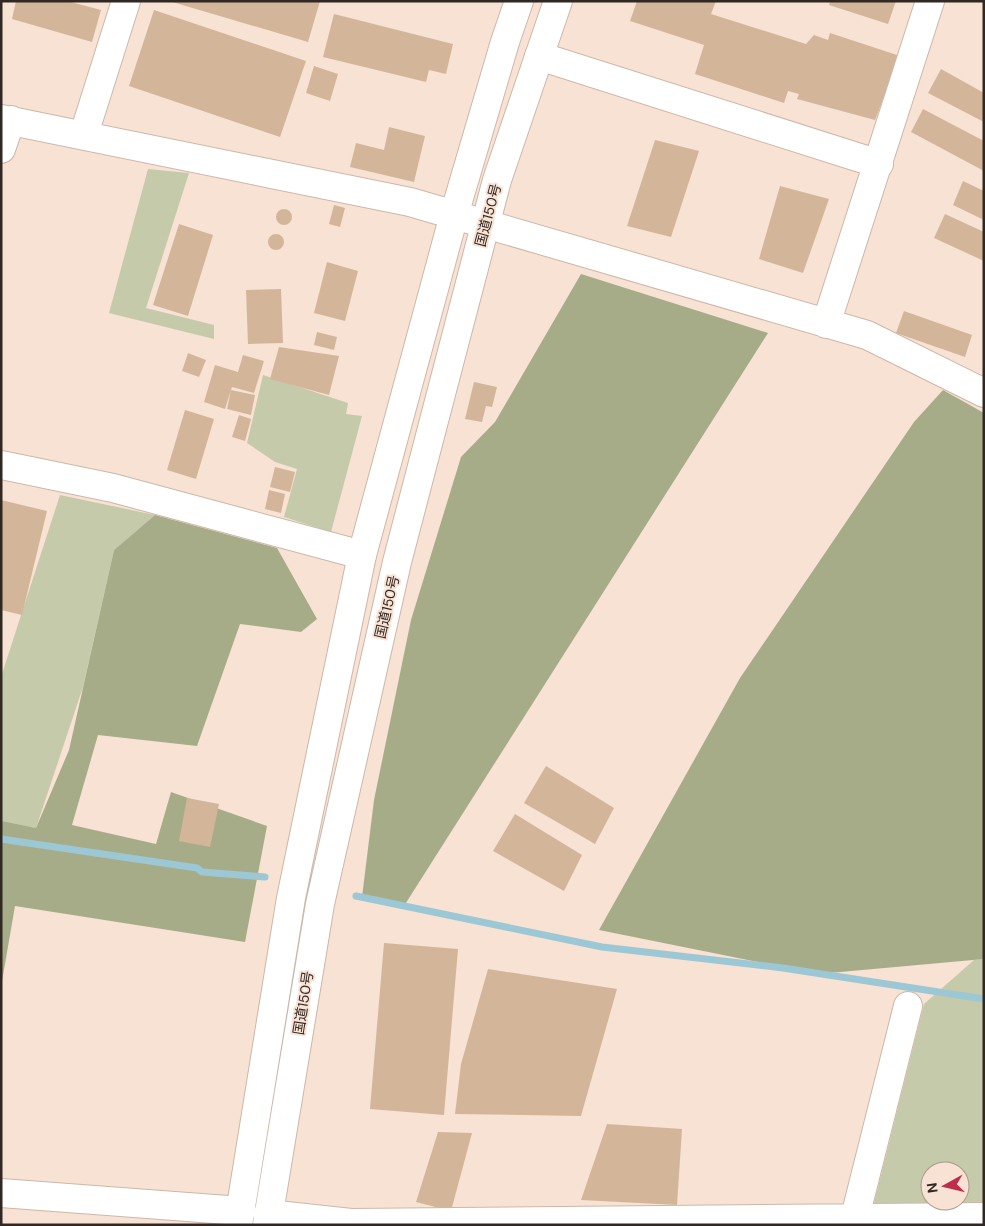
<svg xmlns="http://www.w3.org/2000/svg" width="985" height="1226" font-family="'DM Sans','Noto Sans JP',sans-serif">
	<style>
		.green { fill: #c5caaa; fill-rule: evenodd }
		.forest { fill: #a7ac88 }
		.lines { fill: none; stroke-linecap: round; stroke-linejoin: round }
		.stream { stroke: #9bc8d4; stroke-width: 7 }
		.building { fill: #d3b69a }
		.minor-casing { stroke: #cdb7aa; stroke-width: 30 }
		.highway-casing { stroke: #cdb7aa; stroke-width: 30 }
		.minor { stroke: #fff; stroke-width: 28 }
		.highway { stroke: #fff; stroke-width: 28 }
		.labels { text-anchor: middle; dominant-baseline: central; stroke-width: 4; stroke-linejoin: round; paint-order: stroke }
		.street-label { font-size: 14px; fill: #312823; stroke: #f8e2d4 }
	</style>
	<rect width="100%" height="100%" fill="#f8e2d4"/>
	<!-- green -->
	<path class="green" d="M148,169L189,173L146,308L214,325V339L109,313Z
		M263,375L348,403L346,414L362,416L331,532L284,517L297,469L275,462L247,443Z
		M60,495L155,515L114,550L83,687L36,828L1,823V677Z
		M984,959V1206L873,1207L924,1004L974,960ZM930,1171H960V1201H930Z"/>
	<!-- forest -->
	<path class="forest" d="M581,274L768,333L404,906L362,897L374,800L411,620L461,457L495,422Z
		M943,390L984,413V959L818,974L599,930L740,678L914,422Z
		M155,515L277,548L317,619L301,632L240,624L197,746L98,735L72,825L156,844L171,792L267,826L245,942L15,906L1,987V821L36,828L69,750L114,550Z"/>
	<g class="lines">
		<!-- stream -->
		<path class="stream" d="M1,839L197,868L202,872L265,877
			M356,896L602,947L783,968L984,999"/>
	</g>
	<!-- building -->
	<path class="building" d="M16,1H67L101,10L92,42L12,19Z
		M169,1H320L308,42Z
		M637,1H716L711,14L806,44L814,35L828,40L830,33L900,56L875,120L797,99L799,94L788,91L784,103L695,74L704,45L630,21Z
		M830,1H896L888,24L829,5Z
		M154,10L306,61L280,137L129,86Z
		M334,14L453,44L446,74L429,70L426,82L323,57Z
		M314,66L338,74L330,101L306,93Z
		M941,69L984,93V122L928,93Z
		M923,109L984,141V171L911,132Z
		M389,127L425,136L414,182L350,167L356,143L384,150Z
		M655,140L699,151L671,237L627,226Z
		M963,181L984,191V220L953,205Z
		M780,186L829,199L803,273L759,259Z
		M334,205L345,208L340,227L329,224Z
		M276 217a8 8 0 1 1 16 0a8 8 0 1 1-16 0Z
		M945,214L984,232V261L934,238Z
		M179,224L213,235L188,316L153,305Z
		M268 242a8 8 0 1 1 16 0a8 8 0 1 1-16 0Z
		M327,262L358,271L345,321L314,313Z
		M281,289L283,343L248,344L246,290Z
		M904,311L972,335L965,357L896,333Z
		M317,332L337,337L334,350L314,345Z
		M279,347L339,356L329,395L270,379Z
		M188,353L206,360L199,377L182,371Z
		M243,355L264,361L254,393L232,387L225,409L204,402L215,365L238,372Z
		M474,382L497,387L492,407L486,406L482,422L465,419Z
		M231,390L255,395L251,415L227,409Z
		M185,410L214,419L196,479L167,470Z
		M239,415L251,419L245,441L232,437Z
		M275,467L295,472L290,492L270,487Z
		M269,490L285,494L281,513L265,509Z
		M1,500L47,511L22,615L1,610Z
		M546,766L614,808L595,844L524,803Z
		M187,798L219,804L210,847L179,841Z
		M515,814L582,855L564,891L493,851Z
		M384,943L458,949L444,1115L370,1109Z
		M488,969L617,989L581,1116L455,1114L461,1064Z
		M607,1124L682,1129L677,1205L581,1200Z
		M438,1132L472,1133L451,1211L416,1202Z"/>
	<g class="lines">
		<!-- minor casing -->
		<g class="minor-casing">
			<path id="minor" d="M539,56L879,164
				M1,119L410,202L867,335L984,393
				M84,134L126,1
				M1,149L11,120
				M826,324L930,1
				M1,465L113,488L362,555
				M1,1193L241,1211
				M268,1214L351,1223L984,1217
				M853,1225L908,1006"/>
		</g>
		<!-- highway casing -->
		<g class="highway-casing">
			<path id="highway" d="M238,1225L291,898L362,555L454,215L505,42L519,1
				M267,1225L320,904L397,562L497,180L558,1"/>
		</g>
		<!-- minor -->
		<use href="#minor" class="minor"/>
		<!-- highway -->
		<use href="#highway" class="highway"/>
	</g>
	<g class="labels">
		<!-- street labels -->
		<g class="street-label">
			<text transform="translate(488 215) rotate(-75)">国道150号</text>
			<text transform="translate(387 607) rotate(-77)">国道150号</text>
			<text transform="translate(303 1003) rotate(-81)">国道150号</text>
		</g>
	</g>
	<!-- border -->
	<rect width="985" height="1226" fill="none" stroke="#312823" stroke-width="5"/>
	<!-- north arrow -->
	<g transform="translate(945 1186) rotate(262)"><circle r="24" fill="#f8e2d4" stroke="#a8988d"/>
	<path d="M0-4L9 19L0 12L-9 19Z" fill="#be2d4b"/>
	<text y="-8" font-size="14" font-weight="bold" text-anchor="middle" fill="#312823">N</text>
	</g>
</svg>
